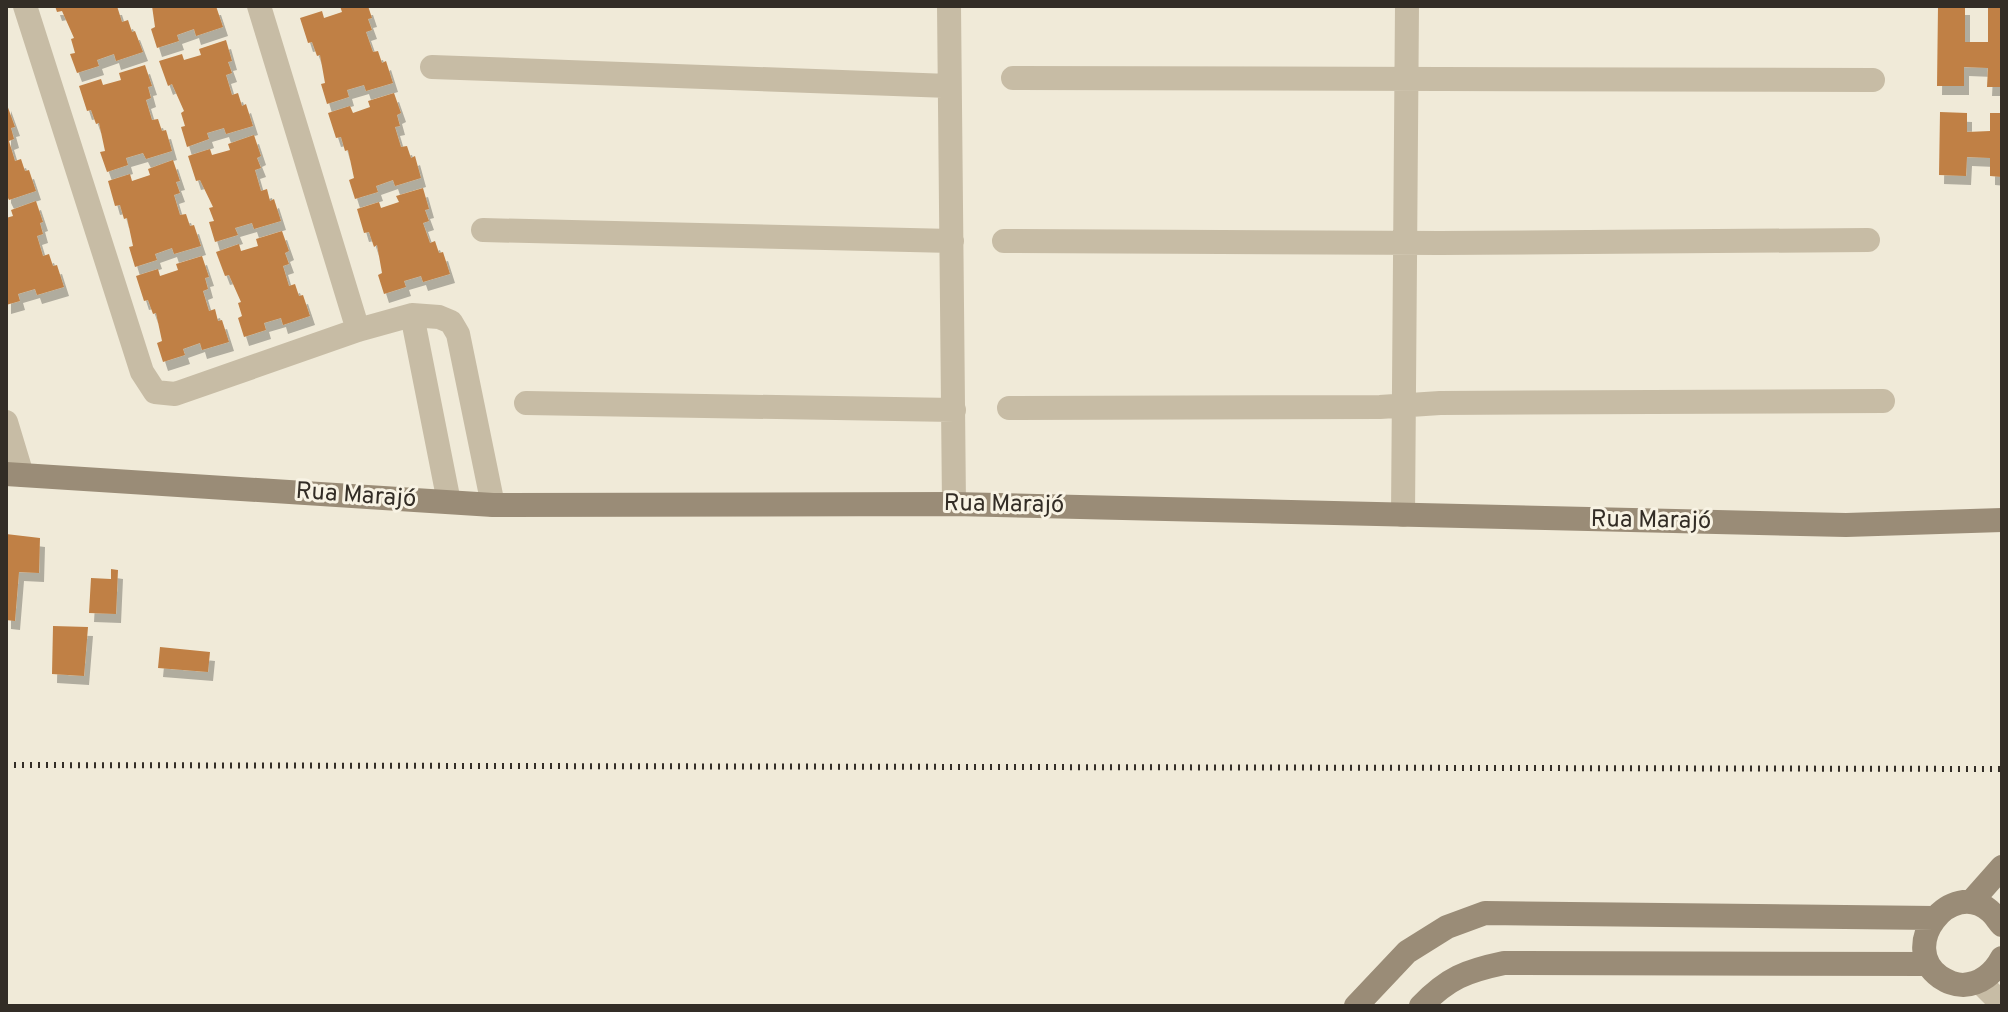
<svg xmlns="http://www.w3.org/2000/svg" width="2008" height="1012" font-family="Overpass,sans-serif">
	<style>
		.building { fill: #c08045; filter: url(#shadow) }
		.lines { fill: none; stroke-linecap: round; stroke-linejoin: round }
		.street { stroke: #c7bca5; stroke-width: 24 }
		.secondary { stroke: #9a8c77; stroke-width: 24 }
		.rail { stroke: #332d26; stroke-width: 6; stroke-dasharray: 2 6; stroke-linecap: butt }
		.labels { text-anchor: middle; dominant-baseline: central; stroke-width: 6; stroke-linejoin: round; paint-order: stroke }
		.street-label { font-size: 24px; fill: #332d26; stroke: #f8f3e4 }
	</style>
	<defs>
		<filter id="shadow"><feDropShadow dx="5" dy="9" stdDeviation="0" flood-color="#0004"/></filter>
	</defs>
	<rect width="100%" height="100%" fill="#f0ead8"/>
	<!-- building -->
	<path class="building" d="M55,6H117L122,22L128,20L132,32L135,31L143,52L116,61L114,54L97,60L99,66L77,73L70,54L75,53L71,39L74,38L62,11L57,12Z
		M152,6H216L223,27L196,36L194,29L177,35L179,41L157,48L151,29L155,27Z
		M340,6H368L372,18L368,19L372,30L366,32L373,52L378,51L382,63L386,61L393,83L366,91L364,85L347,90L349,97L327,104L321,84L325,83L320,55L317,56L312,42L308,43L300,18L322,11L324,18L342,12Z
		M1938,6H1965V42H1988V6H2002V87H1987L1988,68L1964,67V86H1937Z
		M226,40L232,61L228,62L232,73L226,75L232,95L238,93L242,106L246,104L253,126L226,134L224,128L207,133L209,139L187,147L181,127L185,126L181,113L184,111L172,84L168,86L159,61L182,54L184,60L201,55L199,49Z
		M145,65L152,86L148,87L151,98L146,100L152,120L158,119L162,131L166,130L172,151L146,159L143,153L126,158L128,165L107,172L100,152L105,151L99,123L96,124L91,110L87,111L79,86L101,79L103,85L121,80L119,73Z
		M394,93L401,113L397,115L400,126L395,127L401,147L407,146L411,158L415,156L421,178L395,186L393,180L376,186L378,192L355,199L349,180L354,178L348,150L345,151L341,137L336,138L328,113L350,106L353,113L370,107L368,101Z
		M6,102L15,127L11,128L14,139L9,141L15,161L21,159L25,171L29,170L36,191L9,200L6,194Z
		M1940,112L1967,113V132L1990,131V113H2002V177L1990,176V158L1967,157L1966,176L1939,175Z
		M254,135L261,156L257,158L261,168L255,170L261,191L267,189L270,201L274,199L281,221L254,229L252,223L235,228L238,235L215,242L209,222L214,221L209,208L213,207L200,180L196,181L188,156L210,149L212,155L230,150L228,144Z
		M173,160L180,181L176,182L180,193L174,195L180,215L186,214L190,226L194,225L201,246L174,254L172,248L155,254L157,260L135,267L129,247L133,246L127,218L124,219L120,205L115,206L108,181L130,174L132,181L150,175L148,169Z
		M423,188L429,209L425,210L429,221L423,223L430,243L435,241L439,253L443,252L450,274L423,282L421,276L404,281L406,287L384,294L378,275L382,273L377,245L374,247L369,232L364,233L357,209L379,202L381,208L399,202L396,196Z
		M36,201L43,222L40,223L43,234L37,236L43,256L49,254L53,266L57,265L64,287L37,295L35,289L18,294L20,301L6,305V218L13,216L11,210Z
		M282,231L289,251L285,253L289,264L283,266L289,286L295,284L299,296L303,295L310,316L283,325L281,318L264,323L266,330L244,337L238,318L242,316L238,303L241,302L229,275L225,276L216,252L239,244L241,251L258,246L256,239Z
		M202,256L209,277L205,278L208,289L203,291L209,311L215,309L218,321L222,320L229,342L202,350L200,343L183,349L185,355L163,362L157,343L162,341L156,313L153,314L148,300L144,301L136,276L158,269L160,276L178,270L176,264Z
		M6,534L40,538L39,573L19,572L15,621L6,620Z
		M111,569L118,570L116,614L89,613L91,578L111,579Z
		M53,626L88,627L84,676L52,674Z
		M160,647L210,652L208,672L158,668Z"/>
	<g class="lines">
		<!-- street -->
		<path class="street" d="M25,6L142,372L155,392L175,394L358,330L412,315L439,317L451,322L458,334L493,505
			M259,6L358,330
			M949,6L954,504
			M432,67L949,86
			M1013,78L1873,80
			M483,230L952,241
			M1004,241L1440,243L1868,240
			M412,315L449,502
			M526,403L954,410
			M1009,408L1380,407L1440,403L1883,401
			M6,422L22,475
			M1403,515L1407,6
			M1980,982L2002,1004"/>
		<!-- secondary -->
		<path class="secondary" d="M6,474L493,505L954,504L1846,525L2002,520
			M1971,902L2002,867
			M2002,925C1998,921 1995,915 1990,911C1951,877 1897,946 1940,977C1948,982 1954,985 1963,985C1981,984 1994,973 2002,958
			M1356,1006L1407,952L1447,927L1485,913L1934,918
			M1421,1006C1448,978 1466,971 1504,963L1928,964"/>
		<!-- rail -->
		<path class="rail" d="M6,765L2002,769"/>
	</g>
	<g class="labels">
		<!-- street labels -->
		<g class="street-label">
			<text transform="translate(356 496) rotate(4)">Rua Marajó</text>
			<text transform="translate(1004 505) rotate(1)">Rua Marajó</text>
			<text transform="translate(1651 521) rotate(1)">Rua Marajó</text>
		</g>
	</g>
	<!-- border -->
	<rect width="2008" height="1012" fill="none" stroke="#332d26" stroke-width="16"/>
</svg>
